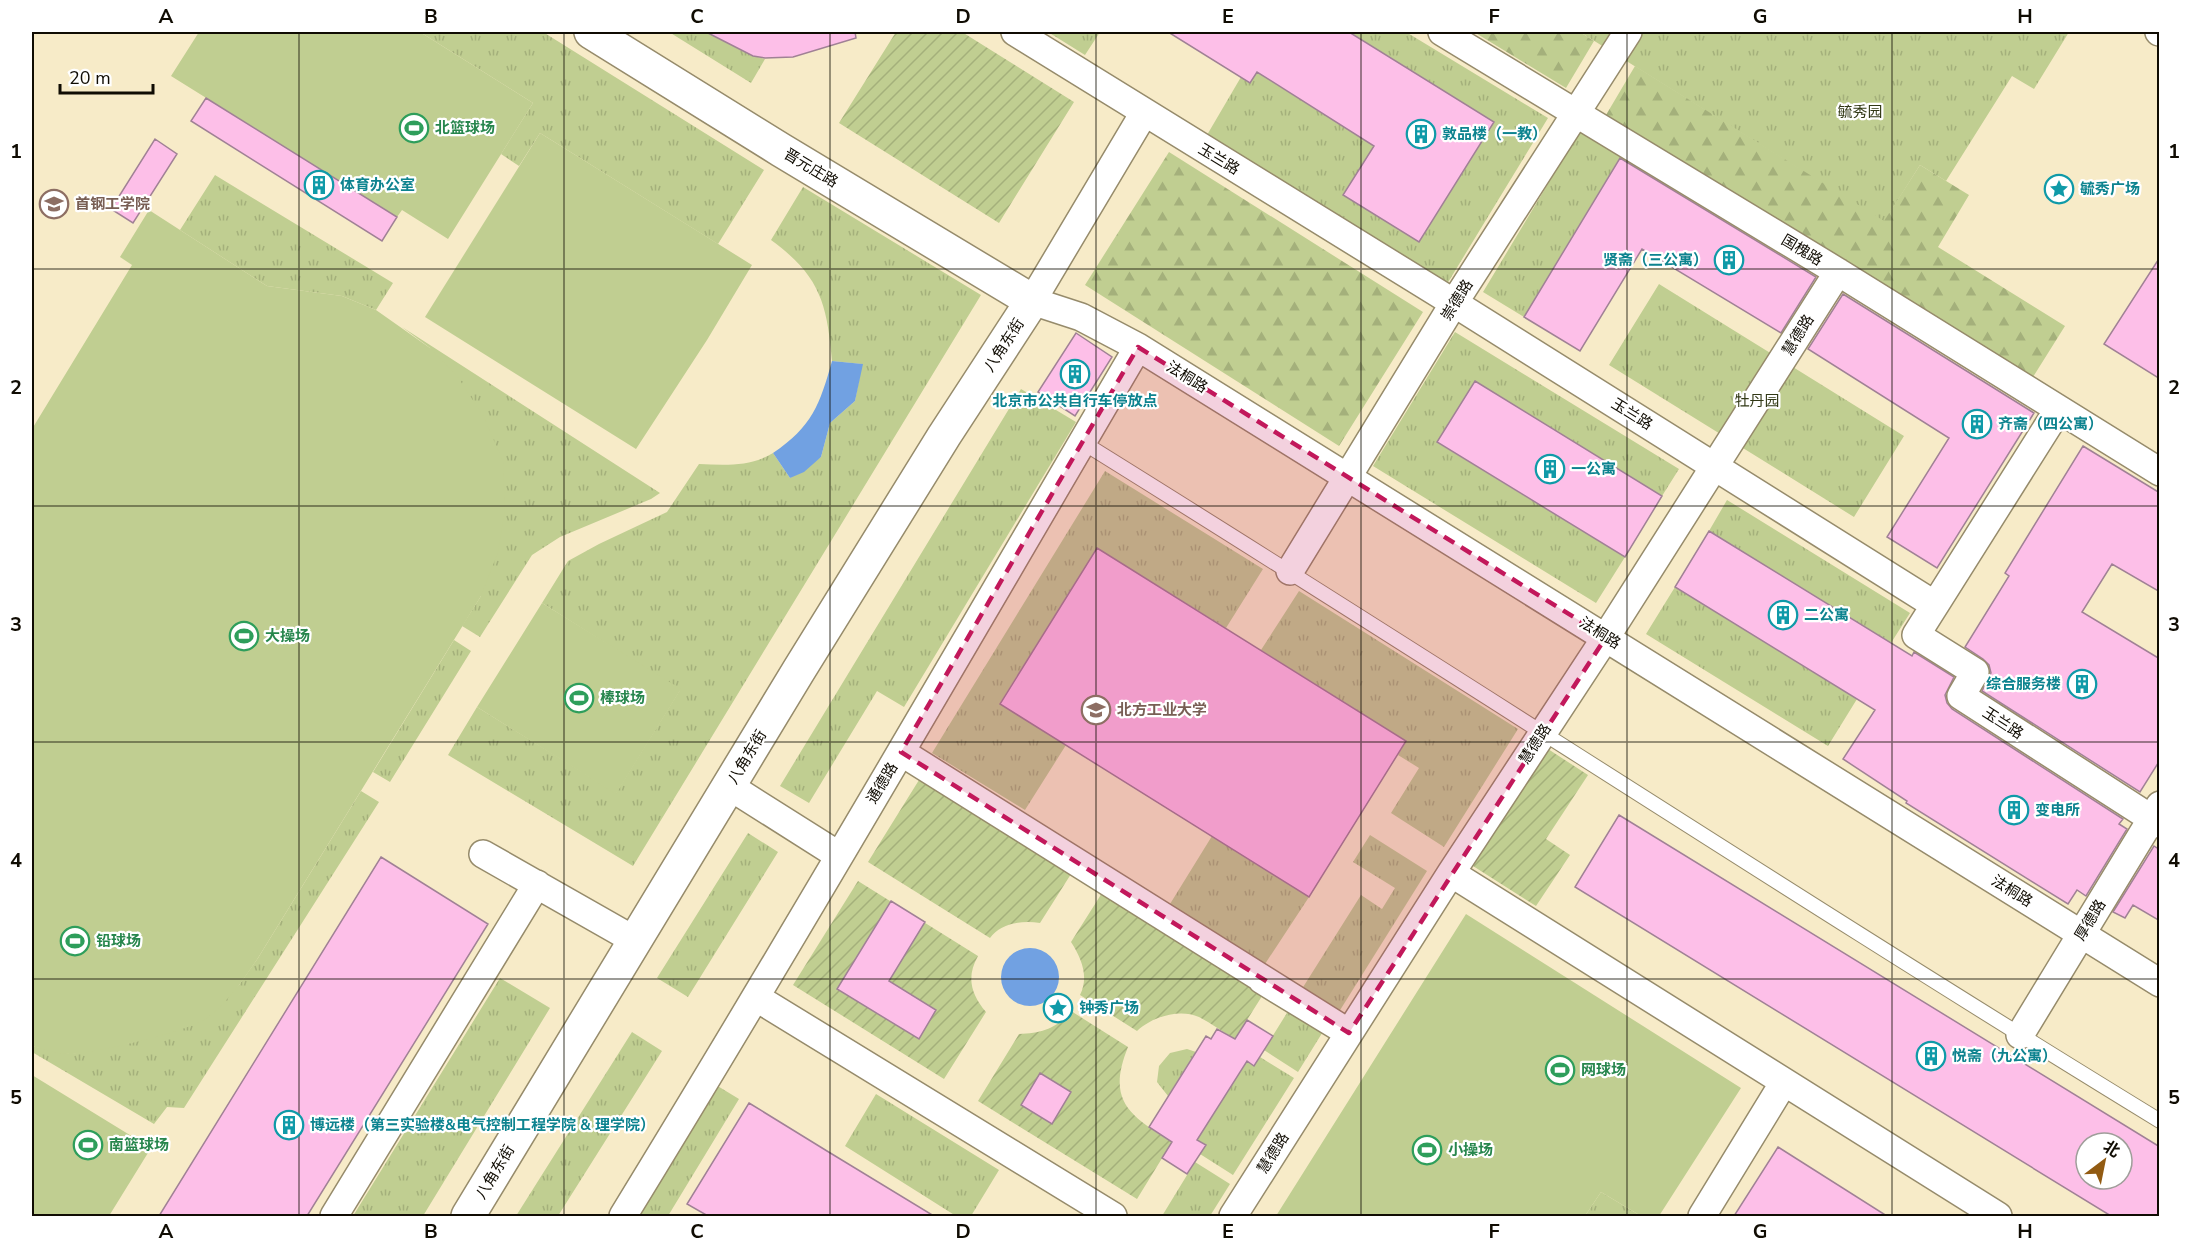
<svg xmlns="http://www.w3.org/2000/svg" width="2191" height="1248" font-family="'Nunito Sans','Noto Sans SC',sans-serif">
	<style>
		.grass { fill: url(#grass-tufts) }
		.forest { fill: url(#forest-firs) }
		.garden { fill: url(#garden-furrows) }
		.pitch { fill: #c0ce91 }
		.water { fill: #71a1e2 }
		.building { fill: #fdbfe8; stroke: #a08195; stroke-width: 1.5; fill-rule: evenodd }
		.lines { fill: none; stroke-linecap: round; stroke-linejoin: round }
		.service-casing { stroke: #968b6b; stroke-width: 16 }
		.minor-casing { stroke: #968b6b; stroke-width: 30 }
		.tertiary-casing { stroke: #968b6b; stroke-width: 36 }
		.service { stroke: #fff; stroke-width: 14 }
		.minor { stroke: #fff; stroke-width: 27 }
		.tertiary { stroke: #fff; stroke-width: 33 }
		.marked { fill: #c2185b; fill-opacity: 0.2; stroke: #c2185b; stroke-width: 4.5; stroke-dasharray: 12 8; stroke-linejoin: round }
		.grid { fill: none; stroke: #100c03; stroke-width: 1.5; stroke-opacity: 0.55 }
		.labels { text-anchor: middle; dominant-baseline: central; stroke-width: 4.5; stroke-linejoin: round; paint-order: stroke }
		.park-label { font-size: 15px; fill: #313815; stroke: #fff }
		.leisure-label { font-size: 15px; font-weight: bold; fill: #27864d; stroke: #fff; text-anchor: start }
		.culture-label { font-size: 15px; font-weight: bold; fill: #0d838f; stroke: #fff; text-anchor: start }
		.street-label { font-size: 15px; fill: #100c03; stroke: #fff }
		.education-label { font-size: 15px; font-weight: bold; fill: #785e54; stroke: #fff; text-anchor: start }
		.neatline { fill: none; stroke: #100c03; stroke-width: 2 }
		.grid-label { font-size: 20px; text-anchor: middle; font-weight: bold; fill: #100c03 }
	</style>
	<defs>
		<pattern id="grass-tufts" width="24" height="20" patternUnits="userSpaceOnUse" patternTransform="scale(1.5)"><rect width="24" height="20" fill="#c0ce91"/><path d="M3 7l-1-3M5 7V3M7 7l1-3M15 17l-1-3M17 17v-4M19 17l1-3" fill="none" stroke="#a4b07b"/></pattern>
		<pattern id="forest-firs" width="22" height="20" patternUnits="userSpaceOnUse" patternTransform="scale(1.5)"><rect width="22" height="20" fill="#c0ce91"/><path d="M5 1l3.5 6h-7zM16 11l3.5 6h-7z" fill="#a4b07b"/></pattern>
		<pattern id="garden-furrows" width="10" height="10" patternUnits="userSpaceOnUse" patternTransform="scale(1.5)"><rect width="10" height="10" fill="#c0ce91"/><path d="M-1 1l2-2M0 10L10 0M9 11l2-2" fill="none" stroke="#a4b07b"/></pattern>
	</defs>
	<rect width="100%" height="100%" fill="#f7ebc8"/>
	<!-- grass -->
	<path class="grass" d="M420,32H543L764,170L718,244L540,133L519,166L501,154L533,103Z
		M669,32H723C733,46 747,55 765,59L751,83Z
		M1048,32H1100L1085,55Z
		M1349,32H1406L1548,118L1447,284L1207,135L1241,77L1257,72L1374,146L1419,242L1494,122Z
		M1580,32H2069L2034,89L2012,76L1946,181L1920,165L1884,222Z
		M1581,129L1622,154L1524,317L1483,292Z
		M215,175L393,283L376,310L342,296L267,286L180,230Z
		M803,187L981,295L633,866L448,755L477,707L616,793L680,690L542,603L568,561L599,544L667,512L699,464C725,465 750,467 773,453L790,478L821,457L830,423L855,401L862,364L832,361C827,303 820,276 771,240Z
		M1659,284L1904,436L1854,517L1609,365Z
		M402,327L660,493L651,499L560,537L532,555L480,637L462,626L481,596L430,348Z
		M1455,332L1679,469L1662,496L1475,382L1438,443L1625,557L1596,603L1373,466Z
		M1021,389L1076,422L904,707L877,691L809,803L780,786Z
		M1105,471L1263,569L1226,628L1097,548L1000,703L1066,745L1025,810L932,753Z
		M1727,500L1910,613L1891,643L1709,531Z
		M1675,587L1857,699L1828,746L1646,634Z
		M1299,591L1518,729L1444,847L1391,813L1419,768L1398,755L1406,741L1261,650Z
		M454,640L471,651L390,782L373,772Z
		M361,791L379,802L184,1108L167,1107L154,1124L32,1052V1046L71,1054L130,1043L173,1031L239,985L258,958Z
		M748,833L778,852L688,997L657,978Z
		M1370,835L1427,871L1337,1015L1300,992L1361,895L1382,909L1395,888L1353,862Z
		M1212,836L1309,897L1265,964L1170,904Z
		M500,978L550,1008L423,1216H353Z
		M1290,1008L1324,1030L1298,1072L1264,1050Z
		M632,1032L662,1051L558,1216H516Z
		M1187,1049L1196,1052L1168,1096L1157,1082L1159,1066L1170,1053Z
		M1260,1057L1294,1078L1233,1175L1200,1154L1205,1145L1197,1140L1247,1061L1254,1065Z
		M716,1085L739,1099L668,1216H636Z
		M876,1094L999,1170L971,1216H956L845,1146Z
		M1195,1162L1230,1184L1210,1216H1162Z
		M1601,1192L1641,1216H1585Z"/>
	<!-- forest -->
	<path class="forest" d="M1474,32H1580L1594,41L1566,88Z
		M1635,66L1884,221L1920,165L1969,195L1938,247L2065,326L2033,377L1606,115Z
		M1169,152L1423,312L1339,446L1085,285Z"/>
	<!-- garden -->
	<path class="garden" d="M896,32H962L1074,102L999,223L839,123Z
		M1548,749L1588,775L1546,839L1570,855L1536,906L1473,866Z
		M919,780L1071,874L1040,923C1023,920 1000,923 990,938L868,862Z
		M858,881L978,956C966,977 971,994 986,1012L944,1079L793,985Z
		M1102,893L1264,993L1235,1039C1223,1032 1211,1023 1199,1017C1179,1008 1152,1017 1137,1031L1080,995C1089,977 1082,959 1071,942Z
		M1071,1011L1128,1047C1106,1101 1130,1116 1172,1142L1137,1199L978,1101L1019,1034C1042,1033 1056,1029 1071,1011Z"/>
	<!-- pitch -->
	<path class="pitch" d="M199,32H420L533,103L448,239L402,210L397,217L171,76Z
		M540,133L752,265L707,340L636,449L425,317Z
		M149,210L267,286L342,296L376,310L430,348L457,376L484,417L503,462L505,510L498,552L481,596L258,958C244,979 228,1002 207,1018C188,1032 98,1052 73,1054C60,1055 44,1049 32,1046V429L132,265L120,257Z
		M542,603L681,689L616,794L477,707Z
		M1466,914L1741,1088L1659,1216H1641L1601,1192L1585,1216H1276Z
		M32,1075L151,1148L109,1216H32Z"/>
	<!-- water -->
	<path class="water" d="M832,361L863,364L855,401L830,423L821,457L804,472L790,478L773,453C812,427 820,404 832,361Z
		M1001 977a29 29 0 1 1 58 0a29 29 0 1 1-58 0Z"/>
	<!-- building -->
	<path class="building" d="M706,32H855L856,38L793,57L765,58L753,56Z
		M1168,32H1349L1494,122L1419,242L1343,195L1374,146L1257,72L1250,83Z
		M206,98L397,217L382,241L191,121Z
		M155,139L177,154L133,223L111,209Z
		M1620,158L1816,277L1781,333L1642,249L1580,351L1524,317Z
		M2160,257V379L2104,344Z
		M1843,294L2034,413L1937,568L1887,537L1949,438L1808,349Z
		M1076,333L1112,357L1075,416L1038,392Z
		M1475,381L1662,496L1625,557L1437,442Z
		M2083,446L2160,493V592L2112,564L2082,612L2160,659V760L2140,792L1982,691L1991,673L1989,665L1983,659L1965,647L2009,576L2005,573Z
		M1709,531L1912,656L1914,652L1954,677L1945,695L1947,703L1952,709L2123,819L2119,824L2127,829L2086,896L2077,890L2068,904L1906,803L1907,801L1843,759L1875,710L1675,587Z
		M1097,548L1406,741L1309,897L1000,704Z
		M1619,815L2160,1147V1216H2111L1575,887ZM2086,1143H2122V1179H2086Z
		M2154,846L2160,850V921L2133,905L2125,918L2113,912Z
		M381,857L488,924L307,1216H159Z
		M891,901L925,922L889,981L936,1010L919,1039L837,989Z
		M1247,1020L1273,1036L1254,1066L1247,1061L1197,1140L1206,1145L1187,1174L1162,1158L1172,1142L1149,1127L1206,1036L1211,1039L1217,1029L1235,1039Z
		M1040,1073L1071,1092L1052,1124L1021,1105Z
		M749,1103L827,1151L934,1216H708L687,1204Z
		M1778,1147L1887,1216H1734Z"/>
	<g class="lines">
		<!-- service casing -->
		<g class="service-casing">
			<path id="service" d="M1082,442C1443,666 1797,899 2160,1121"/>
		</g>
		<!-- minor casing -->
		<g class="minor-casing">
			<path id="minor" d="M1015,32L1454,303L1935,605L1916,635L1975,672L1961,696L2160,824
				M1442,32L1838,272L2160,472
				M2159,32H2160
				M1144,113L1032,301L1081,317L1138,347L2160,983
				M1290,571L1454,303L1628,32
				M1935,605L2058,410
				M901,752L1349,1033L1262,980
				M729,786L838,855
				M483,854L636,941
				M1451,873L1998,1216
				M757,998L1113,1216
				M2020,1035L2160,805
				M334,1216L537,884
				M623,1216C799,929 968,637 1138,347
				M1233,1216L1451,873L1606,637L1838,272
				M1702,1216L1784,1082"/>
		</g>
		<!-- tertiary casing -->
		<g class="tertiary-casing">
			<path id="tertiary" d="M468,1216L799,670L944,436L1032,301L781,150L591,32"/>
		</g>
		<!-- service -->
		<use href="#service" class="service"/>
		<!-- minor -->
		<use href="#minor" class="minor"/>
		<!-- tertiary -->
		<use href="#tertiary" class="tertiary"/>
	</g>
	<!-- marked area -->
	<path class="marked" d="M1138,347L1606,637L1349,1033L901,752Z"/>
	<!-- grid -->
	<path class="grid" d="M299,32V1216M564,32V1216M830,32V1216M1096,32V1216M1361,32V1216M1627,32V1216M1892,32V1216M32,269H2160M32,506H2160M32,742H2160M32,979H2160"/>
	<!-- icons -->
	<defs>
		<g id="stadium-ring" transform="scale(1.5)"><circle r="9.5" fill="#fff" stroke="#2e9e5b" stroke-width="1.5"/><path d="M0-5a6.5 5 0 1 0 0 10a6.5 5 0 1 0 0-10ZM-3.5-1.8h7v3.6h-7Z" fill="#2e9e5b"/></g>
		<g id="building-ring" transform="scale(1.5)"><circle r="9.5" fill="#fff" stroke="#0f9aa8" stroke-width="1.5"/><path d="M-4-6H4V6H1V3H-1V6H-4ZM-2.5-4.3h1.7v1.8h-1.7ZM.8-4.3h1.7v1.8H.8ZM-2.5-1h1.7V.8h-1.7ZM.8-1h1.7V.8H.8Z" fill="#0f9aa8"/></g>
		<g id="sight-ring" transform="scale(1.5)"><circle r="9.5" fill="#fff" stroke="#0f9aa8" stroke-width="1.5"/><path d="M0-6L1.8-2.2L6-1.7L2.9 1.2L3.7 5.4L0 3.3L-3.7 5.4L-2.9 1.2L-6-1.7L-1.8-2.2Z" fill="#0f9aa8"/></g>
		<g id="university-ring" transform="scale(1.5)"><circle r="9.5" fill="#fff" stroke="#8d6e63" stroke-width="1.5"/><path d="M0-5L7-2L0 1L-7-2ZM-4 1L0 2.5L4 1V4Q0 6-4 4Z" fill="#8d6e63"/></g>
	</defs>
	<g fill-rule="evenodd">
		<use href="#stadium-ring" x="414" y="128"/>
		<use href="#building-ring" x="1421" y="134"/>
		<use href="#building-ring" x="319" y="185"/>
		<use href="#sight-ring" x="2059" y="189"/>
		<use href="#university-ring" x="54" y="204"/>
		<use href="#building-ring" x="1729" y="260"/>
		<use href="#building-ring" x="1075" y="374"/>
		<use href="#building-ring" x="1977" y="424"/>
		<use href="#building-ring" x="1550" y="469"/>
		<use href="#building-ring" x="1783" y="615"/>
		<use href="#stadium-ring" x="244" y="636"/>
		<use href="#building-ring" x="2082" y="684"/>
		<use href="#stadium-ring" x="579" y="698"/>
		<use href="#university-ring" x="1096" y="710"/>
		<use href="#building-ring" x="2014" y="810"/>
		<use href="#stadium-ring" x="75" y="941"/>
		<use href="#sight-ring" x="1058" y="1008"/>
		<use href="#building-ring" x="1931" y="1056"/>
		<use href="#stadium-ring" x="1560" y="1070"/>
		<use href="#building-ring" x="289" y="1125"/>
		<use href="#stadium-ring" x="88" y="1145"/>
		<use href="#stadium-ring" x="1427" y="1150"/>
	</g>
	<g class="labels">
		<!-- park labels -->
		<g class="park-label">
			<text x="1860" y="112">毓秀园</text>
			<text x="1757" y="401">牡丹园</text>
		</g>
		<!-- leisure labels -->
		<g class="leisure-label">
			<text x="435" y="128">北篮球场</text>
			<text x="265" y="636">大操场</text>
			<text x="600" y="698">棒球场</text>
			<text x="96" y="941">铅球场</text>
			<text x="1581" y="1070">网球场</text>
			<text x="109" y="1145">南篮球场</text>
			<text x="1448" y="1150">小操场</text>
		</g>
		<!-- culture labels -->
		<g class="culture-label">
			<text x="1442" y="134">敦品楼（一教）</text>
			<text x="340" y="185">体育办公室</text>
			<text x="2080" y="189">毓秀广场</text>
			<text x="1708" y="260" text-anchor="end">贤斋（三公寓）</text>
			<text x="1075" y="401" text-anchor="middle">北京市公共自行车停放点</text>
			<text x="1998" y="424">齐斋（四公寓）</text>
			<text x="1571" y="469">一公寓</text>
			<text x="1804" y="615">二公寓</text>
			<text x="2061" y="684" text-anchor="end">综合服务楼</text>
			<text x="2035" y="810">变电所</text>
			<text x="1079" y="1008">钟秀广场</text>
			<text x="1952" y="1056">悦斋（九公寓）</text>
			<text x="310" y="1125">博远楼（第三实验楼&amp;电气控制工程学院 &amp; 理学院）</text>
		</g>
		<!-- street labels -->
		<g class="street-label">
			<text transform="translate(1219 159) rotate(31)">玉兰路</text>
			<text transform="translate(811 168) rotate(31)">晋元庄路</text>
			<text transform="translate(1802 250) rotate(31)">国槐路</text>
			<text transform="translate(1457 300) rotate(-58)">崇德路</text>
			<text transform="translate(1798 335) rotate(-58)">慧德路</text>
			<text transform="translate(1004 345) rotate(-57)">八角东街</text>
			<text transform="translate(1187 377) rotate(32)">法桐路</text>
			<text transform="translate(1632 414) rotate(32)">玉兰路</text>
			<text transform="translate(1600 633) rotate(32)">法桐路</text>
			<text transform="translate(2003 723) rotate(33)">玉兰路</text>
			<text transform="translate(1535 744) rotate(-57)">慧德路</text>
			<text transform="translate(747 757) rotate(-59)">八角东街</text>
			<text transform="translate(882 783) rotate(-59)">通德路</text>
			<text transform="translate(2012 891) rotate(32)">法桐路</text>
			<text transform="translate(2090 920) rotate(-59)">厚德路</text>
			<text transform="translate(1273 1153) rotate(-58)">慧德路</text>
			<text transform="translate(495 1172) rotate(-59)">八角东街</text>
		</g>
		<!-- education labels -->
		<g class="education-label">
			<text x="75" y="204">首钢工学院</text>
			<text x="1117" y="710">北方工业大学</text>
		</g>
	</g>
	<!-- border -->
	<rect width="2191" height="1248" fill="none" stroke="#ffffff" stroke-width="66"/>
	<!-- north arrow -->
	<g transform="translate(2104 1161) rotate(32)"><circle r="28" fill="#ffffff" stroke="#9f9e9a" stroke-width="1.5"/>
	<path d="M0-4.5L10 22L0 15L-10 22Z" fill="#925b12"/>
	<text y="-9" font-size="16" font-weight="bold" text-anchor="middle" fill="#100c03">北</text>
	</g>
	<!-- scale -->
	<path d="M60 84v9h93v-9" fill="none" stroke="#100c03" stroke-width="3"/>
	<text x="69" y="84" font-size="18" fill="#100c03" stroke="#ffffff" stroke-width="4.5" paint-order="stroke">20 m</text>
	<rect x="33" y="33" width="2125" height="1182" class="neatline"/>
	<g class="grid-label">
		<text x="166" y="23">A</text>
		<text x="431" y="23">B</text>
		<text x="697" y="23">C</text>
		<text x="963" y="23">D</text>
		<text x="1228" y="23">E</text>
		<text x="1494" y="23">F</text>
		<text x="1760" y="23">G</text>
		<text x="2025" y="23">H</text>
		<text x="16" y="158">1</text>
		<text x="2174" y="158">1</text>
		<text x="16" y="394">2</text>
		<text x="2174" y="394">2</text>
		<text x="16" y="631">3</text>
		<text x="2174" y="631">3</text>
		<text x="16" y="867">4</text>
		<text x="2174" y="867">4</text>
		<text x="16" y="1104">5</text>
		<text x="2174" y="1104">5</text>
		<text x="166" y="1238">A</text>
		<text x="431" y="1238">B</text>
		<text x="697" y="1238">C</text>
		<text x="963" y="1238">D</text>
		<text x="1228" y="1238">E</text>
		<text x="1494" y="1238">F</text>
		<text x="1760" y="1238">G</text>
		<text x="2025" y="1238">H</text>
	</g>
</svg>
